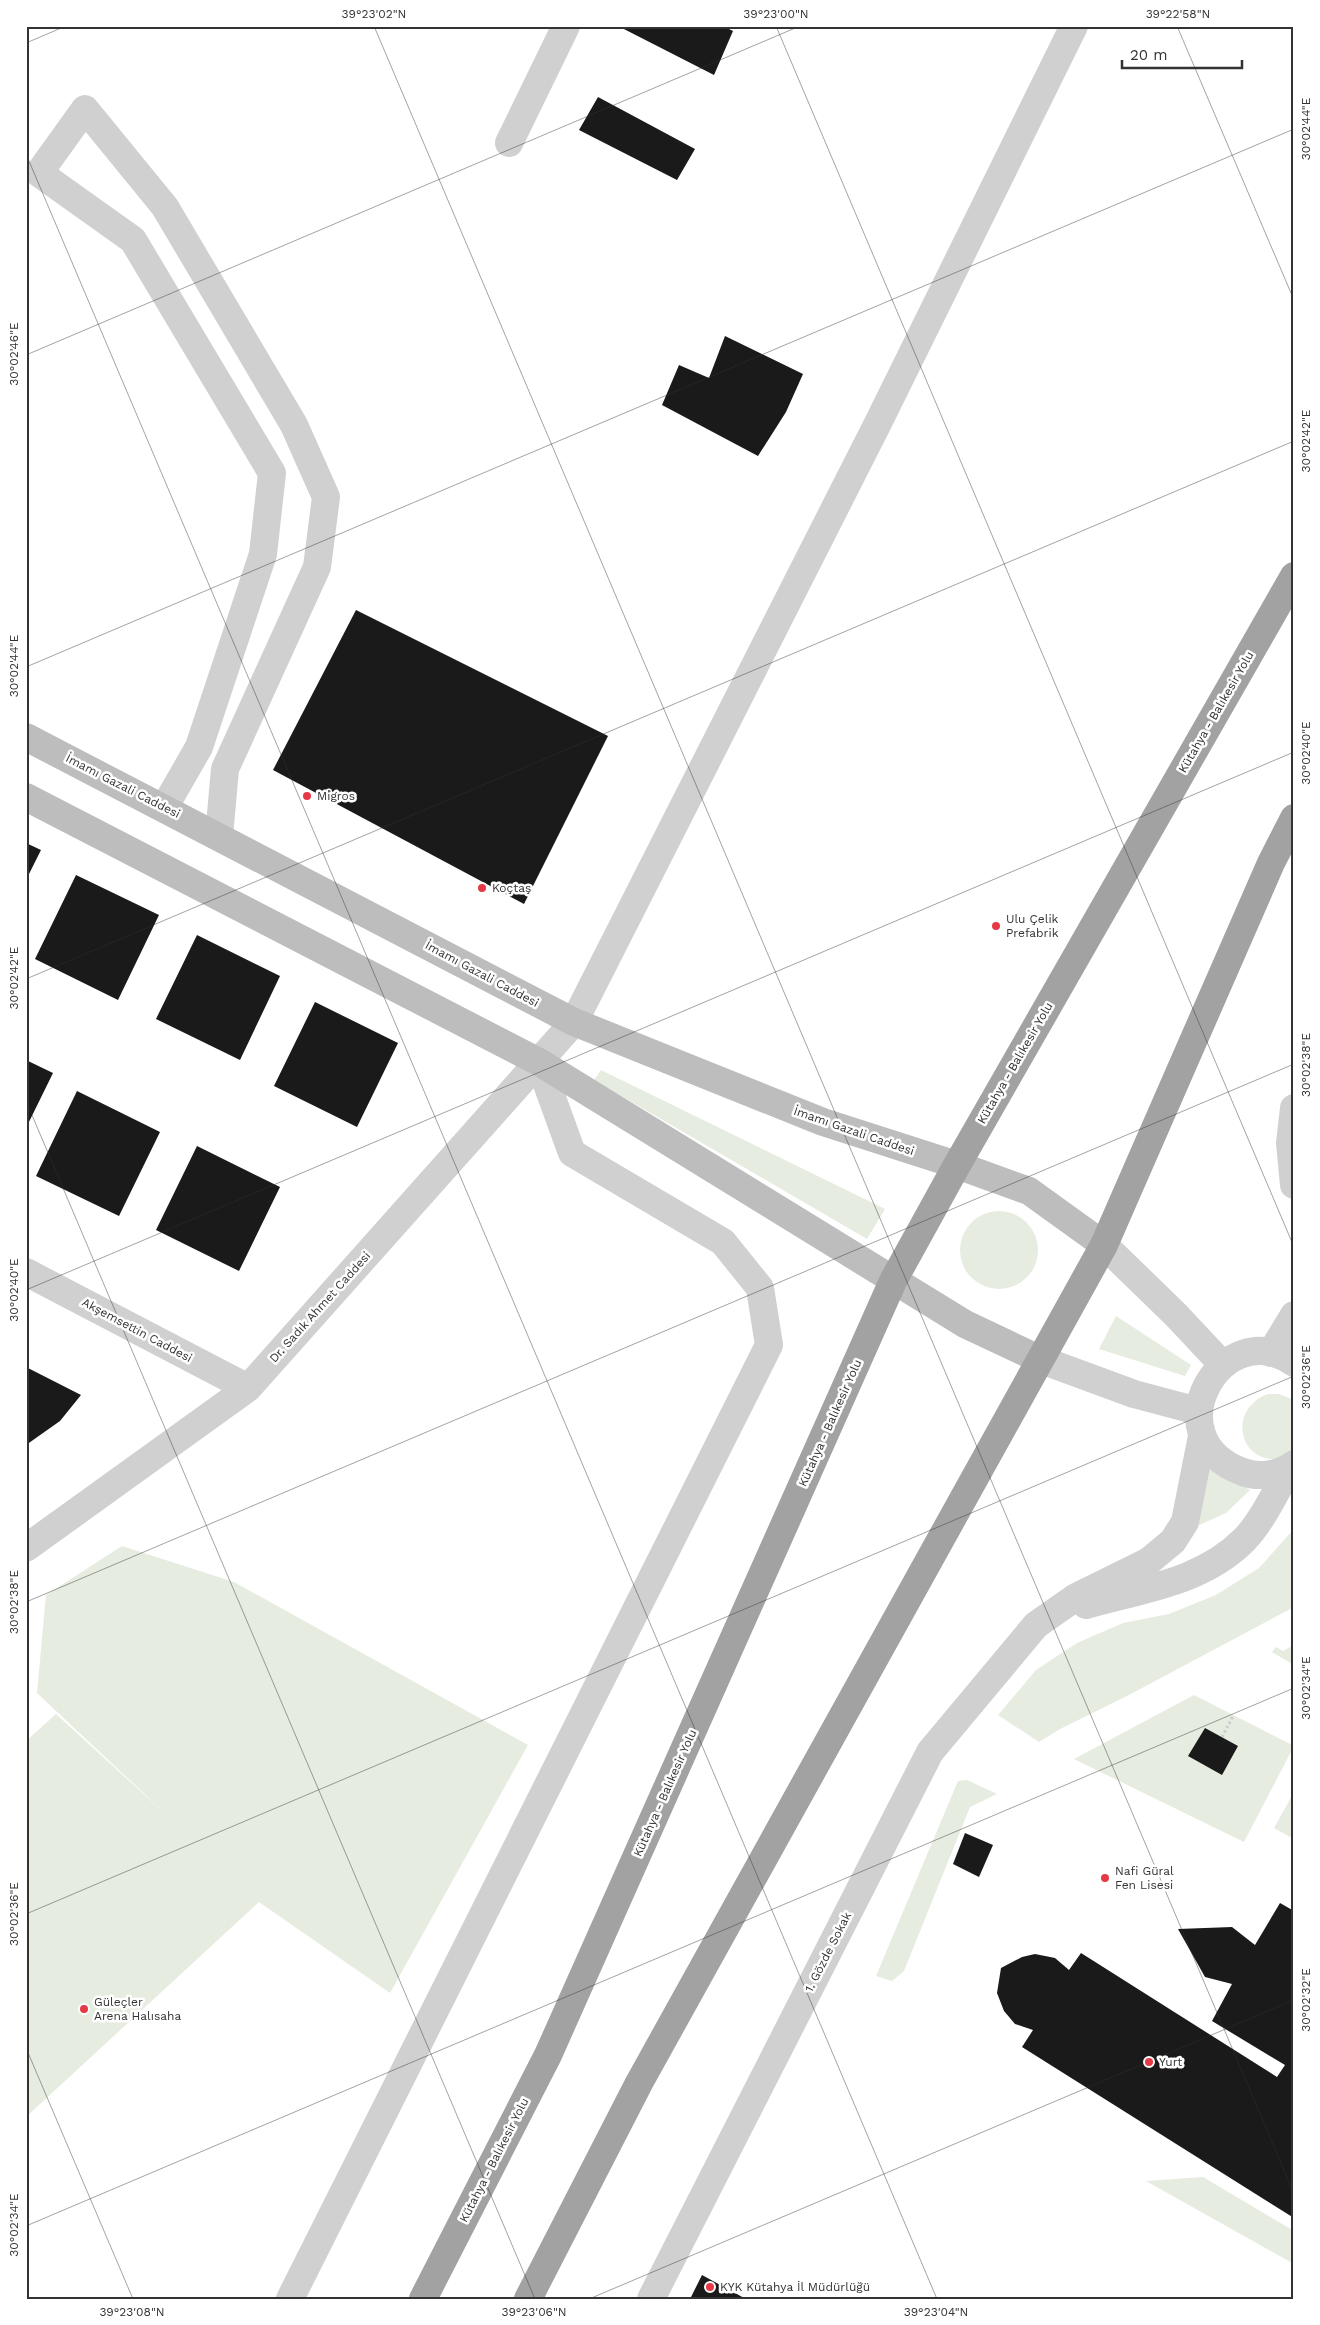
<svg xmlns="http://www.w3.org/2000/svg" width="1320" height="2325" font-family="'Work Sans',sans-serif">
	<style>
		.green { fill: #e6ecdf }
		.building { fill: #1a1a1a }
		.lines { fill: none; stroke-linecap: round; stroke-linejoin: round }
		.path { stroke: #cdcdcd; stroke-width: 3; stroke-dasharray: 2.5 2.5; stroke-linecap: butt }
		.minor { stroke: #d0d0d0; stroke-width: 28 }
		.tertiary { stroke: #d0d0d0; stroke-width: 28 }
		.secondary { stroke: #bdbdbd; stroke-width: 28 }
		.trunk { stroke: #a2a2a2; stroke-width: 28 }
		.ticks { fill: none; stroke: #333; stroke-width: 1; stroke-opacity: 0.45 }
		.poi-dot { fill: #e63946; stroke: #fff; stroke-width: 2 }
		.labels { text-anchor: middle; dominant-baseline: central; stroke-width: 5; stroke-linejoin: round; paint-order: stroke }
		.street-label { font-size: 12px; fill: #333; stroke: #fff }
		.poi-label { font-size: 12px; fill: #333; stroke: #fff; text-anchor: start }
		.neatline { fill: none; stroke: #333; stroke-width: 2 }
		.ticks-label { font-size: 12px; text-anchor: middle; fill: #333 }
	</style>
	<rect width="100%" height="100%" fill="#fff"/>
	<!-- green -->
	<path class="green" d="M601,1070L885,1209L867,1239L594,1080Z
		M960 1250a39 39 0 1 1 78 0a39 39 0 1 1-78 0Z
		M1116,1316L1191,1365L1185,1376L1099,1349Z
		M1268,1394H1279L1294,1400V1452C1288,1454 1282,1459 1276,1459C1237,1460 1229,1408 1268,1394Z
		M1208,1465L1250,1490L1226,1513L1195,1527Z
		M1293,1530L1294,1607L1127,1696L1060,1729L1039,1742L998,1715L1036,1670L1077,1643L1123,1623L1169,1614L1216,1595L1259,1568Z
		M122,1546L234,1582L528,1745L390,1993L259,1902L26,2117V1741L56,1714L171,1819L37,1693L46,1595Z
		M1294,1645V1665L1272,1652L1276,1647L1283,1651Z
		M1194,1695L1294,1746L1244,1842L1074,1759Z
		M967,1780L997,1794L970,1807L904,1971L892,1981L876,1976L958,1781Z
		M1294,1792V1839L1274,1828Z
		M1203,2177L1294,2231V2264L1146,2181Z"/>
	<!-- building -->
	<path class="building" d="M618,26H723L733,31L714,75Z
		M598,97L695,149L677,180L579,130Z
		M725,336L803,374L786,412L758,456L662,405L679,365L709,378Z
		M356,610L608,736L524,904L273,770Z
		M26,843L41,850L26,880Z
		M76,875L159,915L118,1000L35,959Z
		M197,935L280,976L240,1060L156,1019Z
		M315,1002L398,1043L357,1127L274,1086Z
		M26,1060L53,1073L26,1128Z
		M77,1091L160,1132L119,1216L36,1176Z
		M197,1146L280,1187L239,1271L156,1230Z
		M26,1367L81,1395L60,1421L26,1445Z
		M1205,1728L1238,1746L1222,1775L1188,1756Z
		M965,1833L993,1845L979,1877L953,1864Z
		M1280,1903L1294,1911V2218L1022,2047L1033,2030L1015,2024L1004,2011L997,1993L1001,1968L1022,1957L1035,1954L1055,1958L1069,1970L1081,1953L1277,2077L1285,2065L1212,2021L1232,1984L1205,1977L1178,1929L1232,1927L1255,1945Z
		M702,2275L746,2299H690Z"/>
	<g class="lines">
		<!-- path -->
		<path class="path" d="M1222,1737L1233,1716"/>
		<!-- minor -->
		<path class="minor" d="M509,143L566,26
			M164,808L199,747L263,554L272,473L133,240L39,173L85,109L165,207L294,425L326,497L317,567L225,769L219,836
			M1294,1108L1290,1143L1294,1185
			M26,1272L248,1388
			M1271,1353L1294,1315
			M26,1548L248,1388L574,1022L878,423L1074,26
			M1086,1605C1141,1589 1201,1583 1244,1540C1261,1523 1277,1490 1289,1468
			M290,2299L769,1345L760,1288L723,1242L572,1153L539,1062
			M651,2299L930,1752L1036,1625L1076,1597L1149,1561L1173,1541L1185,1522L1202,1436"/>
		<!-- tertiary -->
		<path class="tertiary" d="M1104,1245L1176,1315L1222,1364
			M1039,1359L1134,1394L1198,1411
			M1294,1363C1223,1312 1150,1438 1243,1472C1259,1478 1280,1475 1294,1464"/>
		<!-- secondary -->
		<path class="secondary" d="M26,737L574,1022L823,1122L957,1165L1029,1191L1104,1245
			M26,797L539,1062L965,1324L1039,1359"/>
		<!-- trunk -->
		<path class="trunk" d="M423,2299L548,2055L893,1281L957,1165L1294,576
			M528,2299L639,2083L1104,1245L1271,863L1294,818"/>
	</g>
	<!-- ticks -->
	<path class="ticks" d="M374,26L1294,2194M776,26L1294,1247M1177,26L1294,300M26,43L66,26M26,154L937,2299M26,355L800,26M26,667L1294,129M26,979L1294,441M26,1101L535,2299M26,1290L1294,752M26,1602L1294,1064M26,1914L1294,1376M26,2048L133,2299M26,2226L1294,1688M589,2299L1294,2000"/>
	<!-- markers -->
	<g class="poi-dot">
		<circle cx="307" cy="796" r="5"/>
		<circle cx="482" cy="888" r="5"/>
		<circle cx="996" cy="926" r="5"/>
		<circle cx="1105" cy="1878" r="5"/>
		<circle cx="84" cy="2009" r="5"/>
		<circle cx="1149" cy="2062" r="5"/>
		<circle cx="710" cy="2287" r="5"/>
	</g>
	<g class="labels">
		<!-- street labels -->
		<g class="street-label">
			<text transform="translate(1216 712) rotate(-60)">Kütahya - Balıkesir Yolu</text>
			<text transform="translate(123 786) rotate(27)">İmamı Gazali Caddesi</text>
			<text transform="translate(482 974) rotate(28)">İmamı Gazali Caddesi</text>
			<text transform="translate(1015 1063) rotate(-60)">Kütahya - Balıkesir Yolu</text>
			<text transform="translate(854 1131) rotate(19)">İmamı Gazali Caddesi</text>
			<text transform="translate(320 1307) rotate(-48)">Dr. Sadık Ahmet Caddesi</text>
			<text transform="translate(137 1330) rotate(28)">Akşemsettin Caddesi</text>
			<text transform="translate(830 1423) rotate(-66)">Kütahya - Balıkesir Yolu</text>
			<text transform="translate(665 1793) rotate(-66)">Kütahya - Balıkesir Yolu</text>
			<text transform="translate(828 1952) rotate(-63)">1. Gözde Sokak</text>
			<text transform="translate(494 2160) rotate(-63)">Kütahya - Balıkesir Yolu</text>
		</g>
		<!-- poi labels -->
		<g class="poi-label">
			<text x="317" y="796">Migros</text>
			<text x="492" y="888">Koçtaş</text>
			<text x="1006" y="919">Ulu Çelik<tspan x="1006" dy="14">Prefabrik</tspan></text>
			<text x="1115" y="1871">Nafi Güral<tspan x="1115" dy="14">Fen Lisesi</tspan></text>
			<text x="94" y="2002">Güleçler<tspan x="94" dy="14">Arena Halısaha</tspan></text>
			<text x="1159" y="2062">Yurt</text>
			<text x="720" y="2287">KYK Kütahya İl Müdürlüğü</text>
		</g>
	</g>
	<!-- border -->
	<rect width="1320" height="2325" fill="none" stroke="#ffffff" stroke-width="55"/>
	<!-- scale -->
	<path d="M1122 60v8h120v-8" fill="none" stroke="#333333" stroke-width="2.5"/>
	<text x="1130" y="60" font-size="15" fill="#333333" stroke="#ffffff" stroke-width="4" paint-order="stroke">20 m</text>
	<rect x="28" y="28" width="1264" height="2270" class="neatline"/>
	<g class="ticks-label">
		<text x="374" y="18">39°23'02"N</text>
		<text x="776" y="18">39°23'00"N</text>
		<text x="1178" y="18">39°22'58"N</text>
		<text transform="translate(1306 129) rotate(-90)" y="4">30°02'44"E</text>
		<text transform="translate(14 354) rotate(-90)" y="4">30°02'46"E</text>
		<text transform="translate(1306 441) rotate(-90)" y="4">30°02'42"E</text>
		<text transform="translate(14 666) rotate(-90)" y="4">30°02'44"E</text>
		<text transform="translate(1306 753) rotate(-90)" y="4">30°02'40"E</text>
		<text transform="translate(14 978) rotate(-90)" y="4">30°02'42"E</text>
		<text transform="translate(1306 1065) rotate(-90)" y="4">30°02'38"E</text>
		<text transform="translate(14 1290) rotate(-90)" y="4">30°02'40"E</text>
		<text transform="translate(1306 1377) rotate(-90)" y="4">30°02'36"E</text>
		<text transform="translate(14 1602) rotate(-90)" y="4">30°02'38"E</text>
		<text transform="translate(1306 1688) rotate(-90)" y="4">30°02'34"E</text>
		<text transform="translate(14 1914) rotate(-90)" y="4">30°02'36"E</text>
		<text transform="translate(1306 2000) rotate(-90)" y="4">30°02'32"E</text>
		<text transform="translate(14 2225) rotate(-90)" y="4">30°02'34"E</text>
		<text x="132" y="2316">39°23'08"N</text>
		<text x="534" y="2316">39°23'06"N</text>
		<text x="936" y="2316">39°23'04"N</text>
	</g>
</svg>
